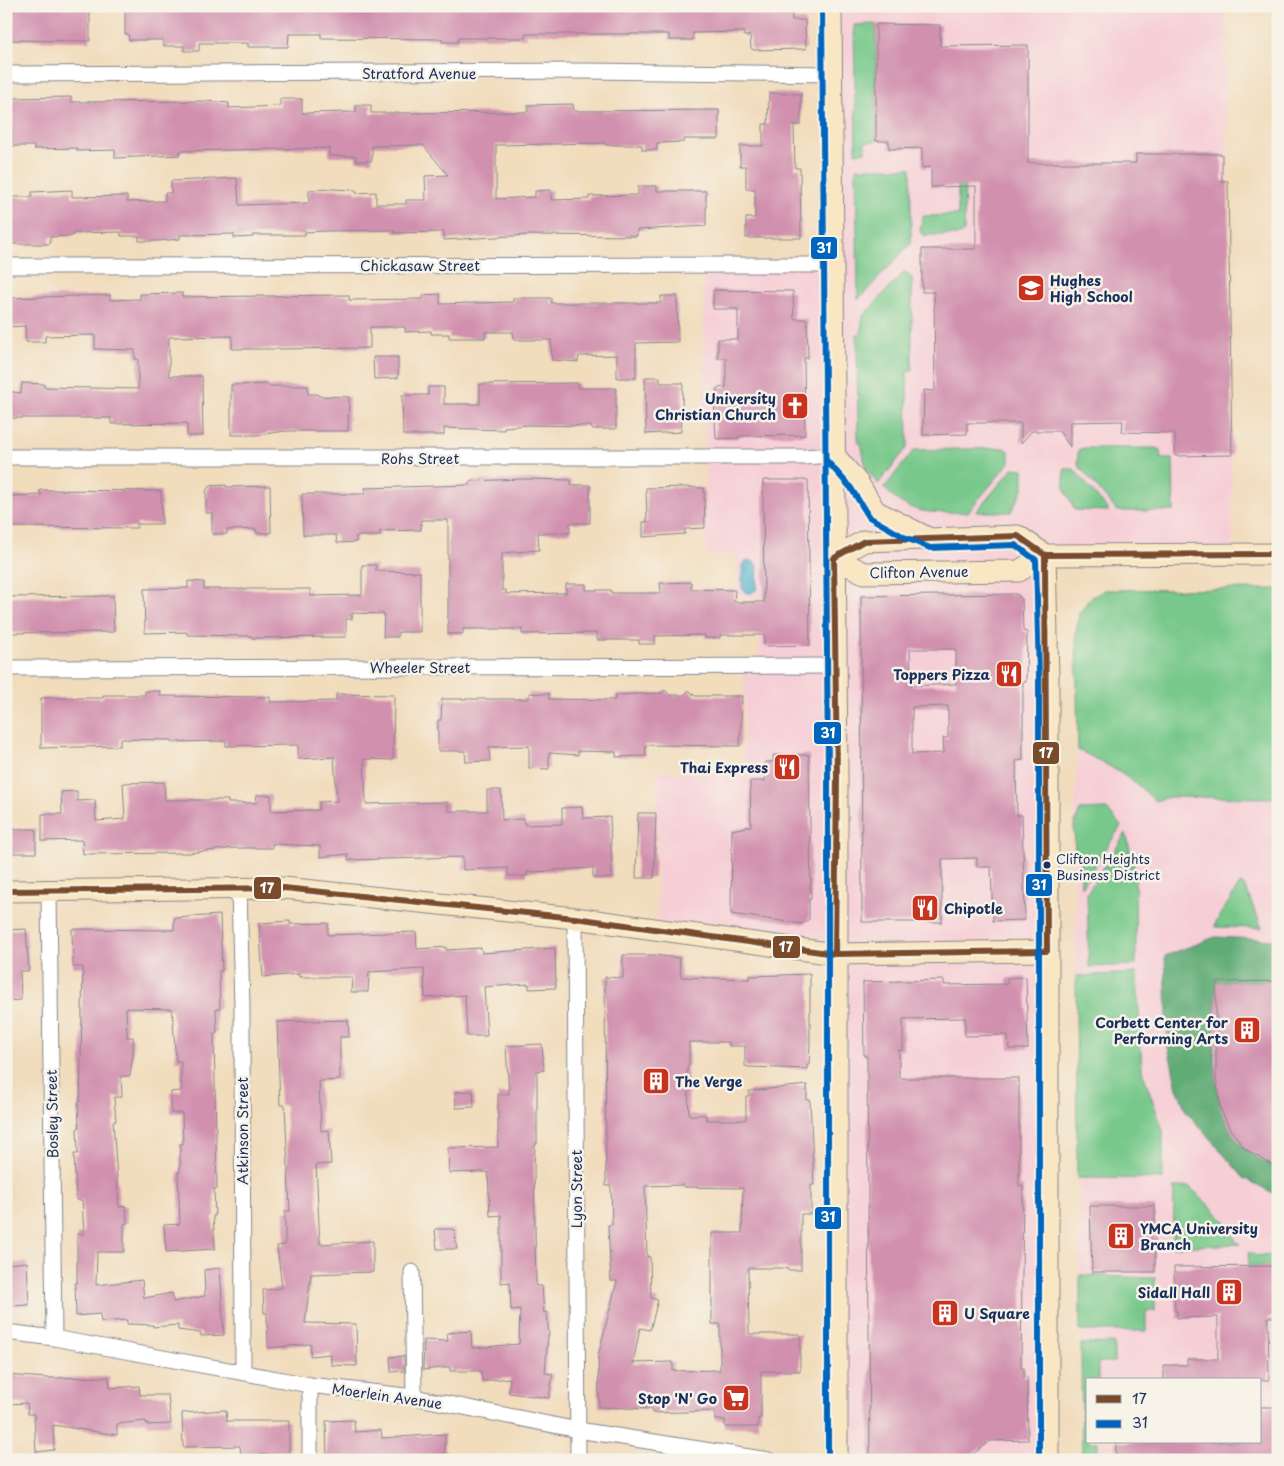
<svg xmlns="http://www.w3.org/2000/svg" width="1284" height="1466" font-family="'Playpen Sans',sans-serif">
	<style>
		.built { fill: #f6cfd6; fill-rule: evenodd }
		.green { fill: #77c88a; stroke: #497c74 }
		.forest { fill: #61ac76; stroke: #3e6e6a }
		.water { fill: #48aec7; stroke: #326e92 }
		.building { fill: #d190ae; fill-rule: evenodd }
		.lines { fill: none; stroke-linecap: round; stroke-linejoin: round }
		.minor-casing { stroke: #86868d; stroke-width: 17 }
		.secondary-casing { stroke: #86868d; stroke-width: 23 }
		.minor { stroke: #fff; stroke-width: 15 }
		.secondary { stroke: #f9e7c3; stroke-width: 21 }
		.bus-1-casing { stroke: #f7f3e8; stroke-width: 10 }
		.bus-2-casing { stroke: #f7f3e8; stroke-width: 10 }
		.bus-1 { stroke: #7a4b2a; stroke-width: 6 }
		.bus-2 { stroke: #0065bd; stroke-width: 6 }
		.bus-dot { fill: #1b2f5e; stroke: #f7f3e8; stroke-width: 2 }
		.labels { text-anchor: middle; dominant-baseline: central; stroke-width: 5; stroke-linejoin: round; paint-order: stroke }
		.bus-label { font-size: 13px; fill: #1b2f5e; stroke: #f7f3e8; text-anchor: start }
		.street-label { font-size: 14px; fill: #1b2f5e; stroke: #f7f3e8 }
		.poi-label { font-size: 14px; font-weight: bold; fill: #1b2f5e; stroke: #f7f3e8; text-anchor: end }
		.line-badge { stroke: #f7f3e8; stroke-width: 2 }
		.badge-label { font-size: 14px; text-anchor: middle; font-weight: bold; fill: #fff }
	</style>
	<rect width="100%" height="100%" fill="#f7f3e8"/>
	<filter id="ink" filterUnits="userSpaceOnUse"><feTurbulence type="fractalNoise" baseFrequency=".02" numOctaves="2"/><feDisplacementMap in="SourceGraphic" scale="10" xChannelSelector="R" yChannelSelector="G"/><feConvolveMatrix kernelMatrix="1 2 1 2 8 2 1 2 1" color-interpolation-filters="sRGB"/></filter>
	<filter id="wash" filterUnits="userSpaceOnUse"><feTurbulence type="fractalNoise" baseFrequency=".0096" numOctaves="4" result="noise"/><feDisplacementMap in="SourceGraphic" scale="20" xChannelSelector="R" yChannelSelector="G"/><feGaussianBlur stdDeviation="1.12" result="paint"/><feColorMatrix in="noise" values="0 0 0 0 0 0 0 0 0 0 0 0 0 0 0 0 0 1.4 0 .05"/><feComposite in="paint" operator="in"/></filter>
	<g filter="url(#wash)">
		<rect width="100%" height="100%" fill="#f1dcbc"/>
		<!-- built -->
		<path class="built" d="M831,6H1225L1233,554L1046,555L1048,1460H837L835,954L657,929V771L744,776V666H758L760,598L738,597L736,555L706,554L703,264L833,265Z
			M1278,589V1460H1082L1074,825L1078,750L1076,634L1079,614L1090,598L1105,590ZM1088,1380H1260V1442H1088Z"/>
		<!-- green -->
		<path class="green" d="M876,24V141L865,142V152L856,153L854,25Z
			M958,165H965L964,232L960,235H923L920,231L923,216L958,215Z
			M856,168H911V243L858,300Z
			M905,271L912,278V371L907,372L908,443L907,448L878,484L866,468L861,443H858L857,334H861L862,317Z
			M1004,448L1009,451V463L968,512C933,513 909,516 884,488L914,450Z
			M1084,448H1156L1161,450V459H1173L1174,511H1117L1078,465V450Z
			M1013,468L1023,469V489L1011,512H976Z
			M1064,469H1074L1109,511L1075,510L1064,488Z
			M1278,589V798L1169,797L1155,801C1133,778 1107,764 1078,750L1076,634L1079,614L1090,598L1105,590Z
			M1107,809L1121,826L1081,887L1080,855H1075L1074,825L1080,810Z
			M1126,833L1135,871L1136,965L1089,967L1087,893Z
			M1240,884L1244,885L1262,928L1215,927L1216,922Z
			M1137,973L1142,1070L1163,1130V1179L1077,1178L1076,976Z
			M1174,1187H1190L1230,1226L1236,1242L1240,1244L1173,1247Z
			M1248,1252L1256,1256L1278,1253V1266H1249Z
			M1080,1275L1155,1278V1311H1146V1331H1080Z
			M1114,1343V1362H1098V1380H1088V1442H1098V1460H1082L1081,1344Z"/>
		<!-- forest -->
		<path class="forest" d="M1215,937L1278,940V981L1216,982C1216,1031 1204,1112 1245,1149C1254,1157 1266,1163 1278,1169V1189L1274,1188L1273,1193L1244,1178L1186,1111L1177,1088L1168,1047L1165,956Z"/>
		<!-- water -->
		<path class="water" d="M746,561H753L758,566L757,589L752,593H746L742,589V565Z"/>
		<g id="blocks">
			<!-- building -->
			<path class="building" d="M15,6L90,8V41L6,40V8Z
				M125,6H792V20H805L806,49L753,50L751,48L750,36H744V32L693,33V40H669V34H525L526,38H458V42H442V39L321,38V34H289L288,47H248V43H199V51H184V46H163V40H129L128,34H125Z
				M876,24L940,25V46L1028,45V163H1136V154H1222V181H1228L1232,455L1175,456V433L1122,432L1123,421L1070,422V447L1059,431H1032L1021,443V423H967V434L923,435L924,390L935,391L934,292H922V249H976V186L931,187V167L922,168V148L889,149V141H876Z
				M769,93L801,94V125H794L795,168H800L801,238H746V218H755V189H746V166H740V146H763V124H768Z
				M71,97V102L206,101L229,103V108L280,106V99H302V113L356,112V105H371V113H393L528,112V105L573,104L574,111L719,110V139H684V142L657,143V150H642V145H605V143L496,145V199L535,197V191L551,190V200L589,199V196L638,195V186H657V191H706V226L637,230V236L529,235L444,240V232L394,233V230L327,231L305,232V235H253V237L234,238V234L180,235V239L157,241H139V236H121V232L73,233V236L50,237V244H12L11,197H32V192L72,190V197L127,196V202L165,201V193H171V181L237,178L239,205L309,203V190L331,189L356,190V193L376,192V204H406V200H426L425,176L448,175L423,145L372,146V161H356V156H329V148L180,151V155L115,158V150L77,151V148L34,149V146H12V98Z
				M713,290L793,291L794,319H807L808,358H804L805,435L739,436V438L716,439L714,399H717V388L726,387V358H718V339H738V309H713Z
				M182,293V297L349,295V300L423,299V295L440,294V304L513,302V298H551V303H661V296H677L678,342L636,343V378H617V355L579,356L578,362L552,360L551,340H514L513,332H485V338H449V334H431V331L405,332V327H370V348L275,349H232V336L169,337V376H202L203,436H187V423L111,424V418H6V391L21,393L22,383L44,384V387L138,389V359H135V350L95,349V335L45,336V342H26L25,326L6,327V298L110,295V300L140,299V294Z
				M373,357H398V378L374,379Z
				M645,377H660V383H683L681,432L646,434Z
				M578,383V388H616V429H592L591,426L528,425L504,427V430L444,428V435H403L402,395H428V387H444V404H480V384Z
				M268,384V386H308V394H318V396L349,397L348,431H285L258,435H231V385Z
				M523,479L571,480V485H590V523H570V533H538L539,550L502,553V590H506V594L566,593V584H586V590H611V593H661L660,583L691,582V589L735,590L734,602H764L763,480H808L810,645L764,646V635H720V638H705V635L655,636V644H639V640H597V633L522,634V629H463V634H448V520H421V530L380,531V536H356V542L337,543L336,535H303L302,494H365V488L470,485V481Z
				M226,485V487L270,486L271,533H257L256,529L227,530V534H212V513H206V492L209,486Z
				M684,487L704,488L705,528L685,529V534L643,537V522H647L646,488Z
				M40,490L161,491L162,524H137V528L8,527V496L41,495Z
				M362,565H376V571L420,572V632H398V637H383L384,614L352,613V619H346V637L252,638V636L187,635V632L145,633L144,589L188,588V581L204,582V589H310V596L362,595Z
				M1017,594L1022,599L1023,631L1027,632L1026,682H1023V760L1016,761L1017,815H1022L1025,920L993,921L991,867H977V858L942,859V922H862L861,596ZM910,649H956V684L911,686ZM948,706V738H943L944,753L912,754V707Z
				M113,596L114,632L6,633V597Z
				M665,690L670,695H684L689,690L695,696H742L740,746L645,745L646,756L616,757V752L578,751V755L549,753V769L529,768V746L489,747L490,761L466,762L465,751H438V720H441L442,699H529V693L549,694V699L615,700V695L661,693Z
				M145,691H160V696L270,697V702L336,701V694L394,695L393,760L364,759L366,804L448,802V811H487V790H501L502,820L524,819L525,825L562,824V808L582,807L583,818L610,817L612,878H593V868L555,870V871L527,872V876H508V868L463,870V857L348,860V854L320,857V846L272,844V848H235L188,853L83,854L82,840L42,841V814H62L61,792L77,791V801L95,800L96,821L125,819L123,783L164,782L165,800H228V803H256L257,795H271V811L319,810V802L337,801L334,757L298,759V745L226,746V741L172,742V740L120,739V746L41,748V698H103V695H145Z
				M773,755H809L811,899H809V919L803,924L731,914L732,830L751,826L750,781H765V762H773Z
				M638,813H656L654,878H636Z
				M6,829H36V853H6Z
				M220,915L222,971H219L220,1009H216L217,1033H214L217,1189H214L215,1216H213L215,1249L166,1252L164,1225L180,1224L178,1172H180V1144H183L182,1113H171V1092L181,1091V1061H176L172,1009L126,1008L127,1037H133V1055L130,1076H121L122,1097H114L116,1121H113L119,1207L126,1206L127,1223L124,1224V1252H97L96,1285L142,1280L144,1298L172,1293L173,1302L205,1296L204,1270L220,1268L224,1335L201,1336V1333L178,1330V1325L153,1327V1325L127,1324V1320L101,1322L100,1314L76,1316L75,1283H77V1234H84L82,1200H76L74,1154H78L77,1129L79,1128L78,1102H80L83,967H73L72,929L174,930V918Z
				M290,921V924L328,923V935L416,932L417,949L446,947V950L481,948L482,953L555,948L556,988L529,989V984L484,987L487,1036H467L465,995L425,998L424,969L369,972L368,992H351L352,977H299V974L263,977L259,923Z
				M26,929L29,971H20L21,1000L6,1001V930Z
				M623,955H653L679,958L681,977L750,979V976L810,974V1041L809,1065H807V1069L749,1067L745,1066V1046H729V1042H689V1066H687L689,1115H706V1120H746V1096H749V1091L807,1085V1100H810L814,1185H811V1214H801V1270H787V1268H748L749,1334H800V1371H761V1418H758V1427H725V1420H715V1411L652,1413V1409L599,1407L598,1356L617,1281H611L608,1225H612L611,1186H606L605,977L623,978ZM683,1185L684,1187L743,1188L742,1233H712V1324H720V1370L673,1371V1362L633,1363L640,1328L650,1330L658,1300L651,1298L650,1257H647L645,1186Z
				M1026,977L1028,1049H1009L1008,1035L965,1036V1018L903,1019V1050H899V1078H1019V1186H1023L1021,1368H1024V1378L1027,1377L1028,1440L990,1441L965,1460H870L867,1056H864L863,982L944,980V985L1007,984V978Z
				M1278,981V1169L1244,1148L1230,1129L1221,1110L1216,1078V982Z
				M348,1020L349,1037H340V1080L319,1081L321,1131L329,1130L331,1164L316,1165L320,1244L373,1241V1272L311,1274L305,1323L356,1324L357,1366L331,1365V1354L310,1356L311,1344L268,1348L267,1313H264L263,1290L282,1288L277,1246L285,1245V1211H290L285,1105H280L277,1022Z
				M542,1044L544,1070L537,1071V1144H535L534,1168L536,1286H542L544,1313L547,1312L549,1336H548L545,1373L553,1374L549,1398L509,1393L510,1378L482,1381L481,1371H450V1367L423,1370L424,1340L448,1341L447,1333L471,1331L472,1348L519,1344L520,1309L511,1310L510,1282L501,1283V1215L490,1216L488,1172L449,1173L448,1148L498,1147V1094H509L506,1046Z
				M473,1091L474,1107L456,1108L455,1092Z
				M1090,1206H1155V1272H1092Z
				M435,1229H454L457,1249H437Z
				M27,1262L29,1305L9,1306L8,1264Z
				M1278,1266V1317H1268L1269,1380H1164V1365H1187V1359H1218V1317L1177,1318V1311H1175L1174,1267Z
				M404,1356V1371L391,1372L390,1357Z
				M6,1375L47,1378L109,1377L110,1388L139,1386L140,1395H168L171,1424L147,1425L146,1421L117,1424V1435L53,1425L54,1450L36,1452L34,1414H28L27,1403L6,1404Z
				M1260,1407H1278V1457H1270V1460H1116V1442H1260Z
				M226,1410L227,1421H289V1454L241,1455L240,1446L183,1447L182,1413Z
				M354,1420L355,1432L381,1430L382,1438L445,1434V1456H425L426,1460H327L326,1421Z"/>
		</g>
	</g>
	<g filter="url(#ink)">
		<use href="#blocks" fill-opacity="0" stroke="#86868d" stroke-width="1"/>
		<g class="lines">
			<!-- minor casing -->
			<g class="minor-casing">
				<path id="minor" d="M6,74L585,71L831,74
					M6,266L833,265
					M6,457H803L834,455
					M6,668L835,666
					M239,890L242,1007L243,1372
					M49,891L54,1338
					M575,918L578,1460
					M412,1272L414,1397
					M6,1332L54,1338L310,1385L414,1397L578,1430L768,1460
					M310,1460V1385"/>
			</g>
			<!-- secondary casing -->
			<g class="secondary-casing">
				<path id="secondary" d="M831,6L837,777V1460
					M834,455L858,483L875,511L926,537
					M1045,555L1048,677V1460
					M834,558L864,573L1019,571L1045,555L1278,554
					M834,558L864,541L1018,536L1045,555
					M6,891L284,888L575,918L835,954L1047,951"/>
			</g>
			<!-- minor -->
			<use href="#minor" class="minor"/>
			<!-- secondary -->
			<use href="#secondary" class="secondary"/>
			<!-- bus-1 casing -->
			<g class="bus-1-casing">
				<path id="bus-1" d="M1045,555L1047,951
					M6,891L284,888L575,918L835,954L1047,951
					M835,954L837,777L834,558L864,541L1018,536L1045,555L1278,554"/>
			</g>
			<!-- bus-2 casing -->
			<g class="bus-2-casing">
				<path id="bus-2" d="M822,6L828,777V1460
					M827,461L851,488L869,517L906,538L930,548L1015,545L1036,560L1039,677V1460"/>
			</g>
			<!-- bus-1 -->
			<use href="#bus-1" class="bus-1"/>
			<!-- bus-2 -->
			<use href="#bus-2" class="bus-2"/>
		</g>
	</g>
	<!-- icons -->
	<defs>
		<g id="school-square" transform="scale(1.4375)"><rect x="-9" y="-9" width="18" height="18" rx="4" fill="#c8321e" stroke="#f7f3e8"/><path d="M0-5L7-2L0 1L-7-2ZM-4 1L0 2.5L4 1V4Q0 6-4 4Z" fill="#fff"/></g>
		<g id="church-square" transform="scale(1.4375)"><rect x="-9" y="-9" width="18" height="18" rx="4" fill="#c8321e" stroke="#f7f3e8"/><path d="M-1.2-6h2.4v3.5h3.3v2.4h-3.3V6h-2.4V-.1h-3.3v-2.4h3.3Z" fill="#fff"/></g>
		<g id="restaurant-square" transform="scale(1.4375)"><rect x="-9" y="-9" width="18" height="18" rx="4" fill="#c8321e" stroke="#f7f3e8"/><path d="M-5-6h1v4h1v-4h1v4h1v-4h1v5L-1.5 .5V6h-2V.5L-5-1ZM5-6V6H3V1.5H1.5Q1.5-4 5-6Z" fill="#fff"/></g>
		<g id="building-square" transform="scale(1.4375)"><rect x="-9" y="-9" width="18" height="18" rx="4" fill="#c8321e" stroke="#f7f3e8"/><path d="M-4-6H4V6H1V3H-1V6H-4ZM-2.5-4.3h1.7v1.8h-1.7ZM.8-4.3h1.7v1.8H.8ZM-2.5-1h1.7V.8h-1.7ZM.8-1h1.7V.8H.8Z" fill="#fff"/></g>
		<g id="supermarket-square" transform="scale(1.4375)"><rect x="-9" y="-9" width="18" height="18" rx="4" fill="#c8321e" stroke="#f7f3e8"/><path d="M-6-5.5h2.5l.6 2H6L4.5 2H-2.5L-4.4-4H-6ZM-1.5 3.2a1.3 1.3 0 1 0 .1 0ZM3 3.2a1.3 1.3 0 1 0 .1 0Z" fill="#fff"/></g>
	</defs>
	<g fill-rule="evenodd">
		<use href="#school-square" x="1031" y="288"/>
		<use href="#church-square" x="795" y="406"/>
		<use href="#restaurant-square" x="1009" y="674"/>
		<use href="#restaurant-square" x="787" y="767"/>
		<use href="#restaurant-square" x="925" y="908"/>
		<use href="#building-square" x="1247" y="1030"/>
		<use href="#building-square" x="656" y="1081"/>
		<use href="#building-square" x="1121" y="1236"/>
		<use href="#building-square" x="1229" y="1292"/>
		<use href="#building-square" x="945" y="1313"/>
		<use href="#supermarket-square" x="736" y="1398"/>
	</g>
	<!-- markers -->
	<circle class="bus-dot" cx="1047" cy="865" r="4.5"/>
	<g class="labels">
		<!-- bus labels -->
		<g class="bus-label">
			<text x="1056" y="858">Clifton Heights<tspan x="1056" dy="16">Business District</tspan></text>
		</g>
		<!-- street labels -->
		<g class="street-label">
			<text x="419" y="73">Stratford Avenue</text>
			<text x="420" y="265">Chickasaw Street</text>
			<text x="420" y="458">Rohs Street</text>
			<text transform="translate(919 572) rotate(-1)">Clifton Avenue</text>
			<text x="420" y="667">Wheeler Street</text>
			<text transform="translate(52 1114) rotate(-91)">Bosley Street</text>
			<text transform="translate(242 1131) rotate(-90)">Atkinson Street</text>
			<text transform="translate(576 1189) rotate(-90)">Lyon Street</text>
			<text transform="translate(387 1396) rotate(8)">Moerlein Avenue</text>
		</g>
		<!-- poi labels -->
		<g class="poi-label">
			<text x="1050" y="280" text-anchor="start">Hughes<tspan x="1050" dy="16">High School</tspan></text>
			<text x="776" y="398">University<tspan x="776" dy="16">Christian Church</tspan></text>
			<text x="990" y="674">Toppers Pizza</text>
			<text x="768" y="767">Thai Express</text>
			<text x="944" y="908" text-anchor="start">Chipotle</text>
			<text x="1228" y="1022">Corbett Center for<tspan x="1228" dy="16">Performing Arts</tspan></text>
			<text x="675" y="1081" text-anchor="start">The Verge</text>
			<text x="1140" y="1228" text-anchor="start">YMCA University<tspan x="1140" dy="16">Branch</tspan></text>
			<text x="1210" y="1292">Sidall Hall</text>
			<text x="964" y="1313" text-anchor="start">U Square</text>
			<text x="717" y="1398">Stop 'N' Go</text>
		</g>
	</g>
	<g class="line-badge">
		<rect x="810" y="236" width="28" height="24" rx="5" fill="#0065bd"/>
		<rect x="813" y="721" width="29" height="24" rx="5" fill="#0065bd"/>
		<rect x="1032" y="741" width="28" height="24" rx="5" fill="#7a4b2a"/>
		<rect x="1025" y="873" width="28" height="24" rx="5" fill="#0065bd"/>
		<rect x="253" y="876" width="29" height="24" rx="5" fill="#7a4b2a"/>
		<rect x="772" y="935" width="29" height="24" rx="5" fill="#7a4b2a"/>
		<rect x="814" y="1206" width="28" height="24" rx="5" fill="#0065bd"/>
	</g>
	<g class="badge-label">
		<text x="824" y="253">31</text>
		<text x="828" y="738">31</text>
		<text x="1046" y="758">17</text>
		<text x="1039" y="890">31</text>
		<text x="267" y="893">17</text>
		<text x="786" y="952">17</text>
		<text x="828" y="1222">31</text>
	</g>
	<!-- margin -->
	<rect width="1284" height="1466" fill="none" stroke="#f7f3e8" stroke-width="25"/>
	<!-- legend -->
	<rect x="1086" y="1378" width="175" height="65" fill="#f7f3e8" stroke="#9fa5b1"/>
	<rect x="1096" y="1395" width="25" height="8" fill="#7a4b2a" stroke="#9fa5b1"/>
	<text x="1132" y="1404" font-size="15" fill="#1b2f5e">17</text>
	<rect x="1096" y="1420" width="25" height="8" fill="#0065bd" stroke="#9fa5b1"/>
	<text x="1132" y="1428" font-size="15" fill="#1b2f5e">31</text>
</svg>
